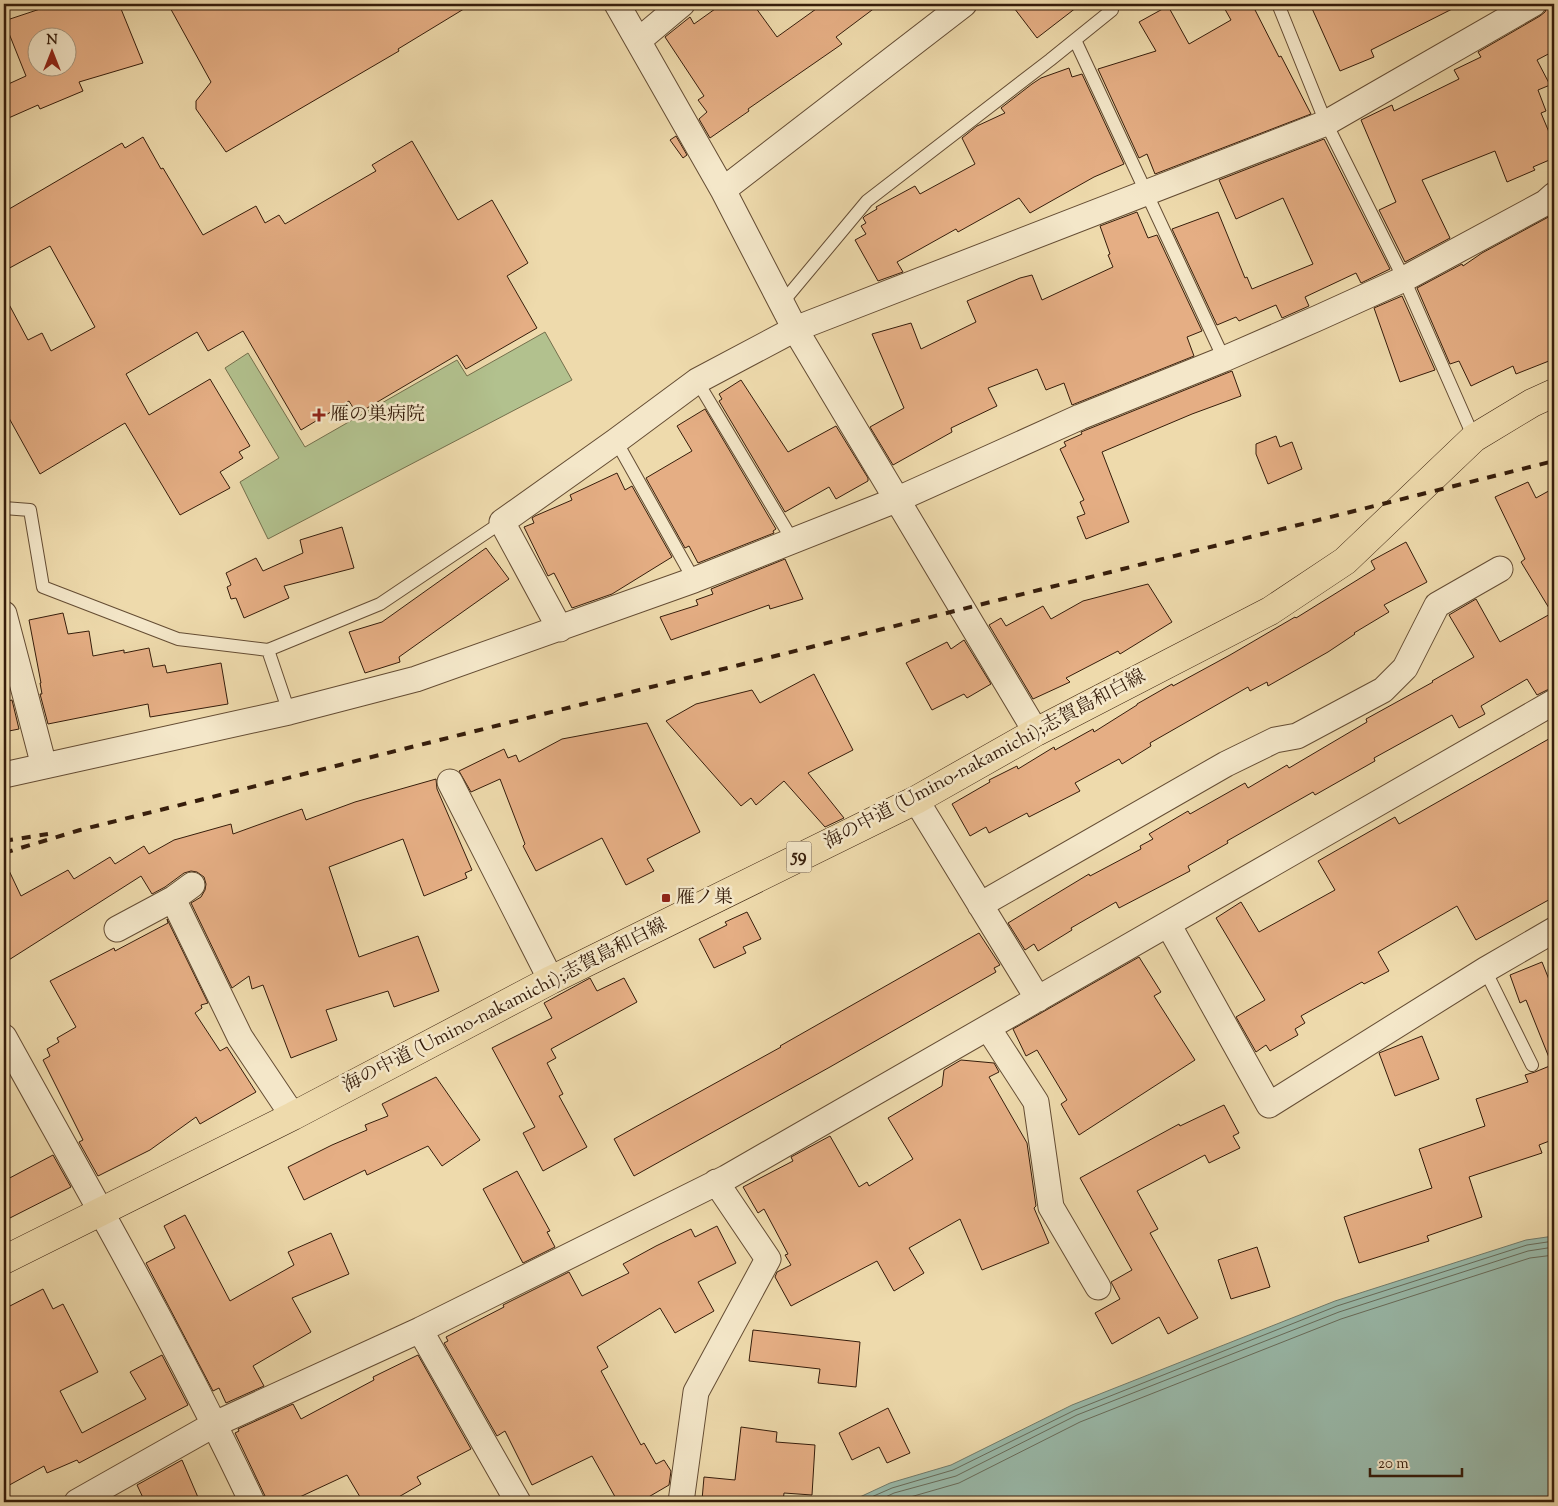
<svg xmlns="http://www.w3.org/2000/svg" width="1558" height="1506" font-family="'Sorts Mill Goudy','Noto Serif JP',serif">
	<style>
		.green { fill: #b2c18e; stroke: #746f4c }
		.water { fill: #99baab; stroke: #717b6b }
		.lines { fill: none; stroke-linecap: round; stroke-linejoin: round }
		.shore { stroke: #686c5b; stroke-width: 1 }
		.building { fill: #e5ae84; stroke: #361d0b; fill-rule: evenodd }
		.lane-casing { stroke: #644c33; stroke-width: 14 }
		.street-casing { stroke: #644c33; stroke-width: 27 }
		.primary-casing { stroke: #361d0b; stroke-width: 29 }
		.lane { stroke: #f4e7c9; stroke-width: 12 }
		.street { stroke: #f4e7c9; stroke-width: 25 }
		.primary { stroke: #eedaac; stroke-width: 28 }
		.rail { stroke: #361d0b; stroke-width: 4; stroke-dasharray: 9 9; stroke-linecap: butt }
		.poi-dot { fill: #8f2418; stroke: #f4e7c9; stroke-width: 2 }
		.labels { text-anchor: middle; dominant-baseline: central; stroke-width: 5; stroke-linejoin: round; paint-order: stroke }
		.shield { fill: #f4e7c9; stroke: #6f5a44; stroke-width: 1 }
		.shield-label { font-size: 18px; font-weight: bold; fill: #361d0b }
		.poi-label { font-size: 19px; fill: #361d0b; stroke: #f4e7c9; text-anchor: start }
		.street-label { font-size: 19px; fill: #361d0b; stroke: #f4e7c9 }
	</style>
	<rect width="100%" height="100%" fill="#eedaac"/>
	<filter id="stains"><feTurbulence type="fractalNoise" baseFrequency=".004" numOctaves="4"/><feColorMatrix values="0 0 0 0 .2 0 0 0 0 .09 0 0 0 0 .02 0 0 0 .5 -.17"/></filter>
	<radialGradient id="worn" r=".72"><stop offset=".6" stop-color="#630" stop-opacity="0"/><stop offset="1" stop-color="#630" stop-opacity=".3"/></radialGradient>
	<!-- green -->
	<path class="green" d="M545,332L572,380L268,539L240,482L279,458L225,368L248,353L305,447L457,360L467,376Z"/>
	<!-- water -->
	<path class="water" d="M1554,1236V1502H849L890,1483L951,1465L1072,1405L1335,1301L1526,1240Z"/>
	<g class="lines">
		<!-- shore -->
		<path class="shore" d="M860,1502L892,1488L953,1470L1075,1410L1337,1306L1527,1245L1554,1241
			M875,1502L894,1493L956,1476L1077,1415L1339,1312L1528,1251L1554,1247
			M893,1502L959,1483L1080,1422L1341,1319L1530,1258L1554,1255"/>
	</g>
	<!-- building -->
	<path class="building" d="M55,4H119L143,63L79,82L83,91L40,109L38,105L4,120V86L26,76L4,21ZM38,38H68V68H38Z
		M168,4H472L398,49L399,51L226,152L196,109V101L211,82Z
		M722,4H753L777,37L823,4H880L836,37L842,44L748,109L749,111L710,138L699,119L707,112L698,100L704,96L665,37L690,17L694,24Z
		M1011,4H1081L1037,38Z
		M1222,4H1252L1279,57L1281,56L1311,114L1155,174L1147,154L1139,158L1098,69L1156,51L1139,22L1168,6L1189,44L1231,20Z
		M1310,4H1462L1371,50L1374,57L1340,71Z
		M1554,4V51L1537,60L1550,85L1538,90L1546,111L1541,113L1554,144V158L1533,167L1535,170L1507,182L1495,151L1422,180L1450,238L1405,262L1379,210L1396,202L1361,120L1392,105L1394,111L1459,79L1454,70L1481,57L1478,52L1540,16L1545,12L1547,7Z
		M1069,68L1072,77L1082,74L1124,164L1094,177L1030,213L1019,198L958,232L956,229L897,262L903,272L878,281L855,240L866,234L861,226L866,223L863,218L865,216L877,209L876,207L915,186L920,194L975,164L962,138L977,126L1005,113L1001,108L1032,84L1041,78Z
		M676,136L687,155L683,158L670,140Z
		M143,137L161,169L163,168L203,235L256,206L265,223L279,215L285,224L376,171L372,165L412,141L458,220L492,200L528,263L507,276L537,328L466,369L457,355L357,414L349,401L301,430L243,331L208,351L197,332L126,374L149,415L210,379L250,446L239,452L243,458L220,472L230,488L180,515L125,423L40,474L4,409V295L28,340L42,333L51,351L95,327L50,246L4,271V212L122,143L125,148Z
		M1324,139L1390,269L1361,283L1356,273L1305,297L1309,306L1282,318L1276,305L1239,321L1236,317L1217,325L1172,229L1218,212L1245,278L1247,277L1252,289L1313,264L1283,198L1236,219L1219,180Z
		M1137,212L1148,238L1157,235L1202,331L1187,337L1194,356L1072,405L1064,383L1046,390L1037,369L988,388L997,406L951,428L952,432L893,465L870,427L904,408L872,334L911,323L921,349L976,322L967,301L1020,278L1032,275L1042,300L1113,267L1108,255L1110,254L1100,226Z
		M1554,214V359L1516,374L1513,366L1471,386L1459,361L1450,364L1417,288L1462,264L1463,266L1482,253Z
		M1402,296L1435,370L1400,382L1374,308Z
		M1232,371L1241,396L1192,414L1102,452L1129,522L1086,539L1077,517L1085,514L1080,502L1084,500L1060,449L1066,446L1064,442L1082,434L1081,432L1086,430Z
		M741,380L788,452L836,426L868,478V481L836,499L829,487L785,512L719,401L722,399L719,394Z
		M705,409L776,529L773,531L774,533L698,563L689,546L685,548L646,478L692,451L677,426Z
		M1276,436L1280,447L1292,442L1302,469L1268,484L1256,454V444Z
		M617,473L625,490L632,486L672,557L612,594L572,608L554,573L548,576L524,527L534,523L532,518L535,516L572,500L570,495Z
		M1528,482L1536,498L1554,488V688L1547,690L1537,695L1527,679L1481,706L1485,714L1459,728L1452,715L1374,758L1375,761L1315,795L1313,792L1227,841L1228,843L1188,866L1190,871L1119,908L1116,902L1071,928L1072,930L1038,951L1034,944L1025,950L1008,923L1089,874L1090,876L1141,849L1140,846L1153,839L1149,834L1188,811L1190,814L1245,783L1248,788L1287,765L1289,768L1367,722L1366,719L1433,682L1432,681L1474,657L1449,615L1476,599L1500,642L1552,613L1521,562L1525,559L1495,497Z
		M342,527L354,568L284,586L289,598L244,618L236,598L231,599L227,587L231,585L226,573L256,558L263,571L303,553L300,540Z
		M1406,542L1427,582L1384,605L1389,612L1354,633L1355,634L1328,652L1268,686L1267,682L1250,691L1248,687L1150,743L1151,746L1122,764L1119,759L1075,783L1080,791L1029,817L1027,813L989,833L986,827L970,836L952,804L990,782L989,780L1017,766L1018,769L1054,747L1055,750L1093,729L1094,732L1137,705V704L1172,684L1173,686L1230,655L1295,617L1296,618L1375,569L1371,561Z
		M486,548L509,579L399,657L400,662L365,673L349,632L382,622Z
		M785,559L803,599L770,609L769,605L671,640L660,617L698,605L696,600L713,594L711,589Z
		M1148,584L1172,622L1120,654L1118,651L1066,678L1070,682L1033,699L989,625L1001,618L1006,626L1043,606L1051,619L1083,601Z
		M63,613L68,634L89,631L93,656L124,650V653L149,648L153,667L165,665L167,673L221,663L228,704L150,717L148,704L48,724L40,694H42L40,683H41L29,620Z
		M964,640L991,684L967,698L964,694L932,710L906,663L947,642L951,649Z
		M814,674L853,750L808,773L844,818L825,827L784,781L756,805L751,798L741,806L666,721L696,704L752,690L760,703Z
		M12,700L19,729L4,732V702Z
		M647,723L700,832L647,859L654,871L626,885L602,838L536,871L523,846L525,844L500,779L471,792L459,771L504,749L508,758L516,755L519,762L562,739Z
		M1554,736V897L1476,940L1457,906L1378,952L1389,971L1364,984L1362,982L1301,1016L1305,1023L1295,1029L1298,1035L1270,1051L1266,1045L1256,1052L1236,1017L1265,1000L1216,918L1241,902L1259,932L1335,890L1318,861L1395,817L1399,824Z
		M436,779L437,789L472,870L465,873L467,878L424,896L403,839L329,867L359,957L418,936L439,991L394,1007L388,991L326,1010L337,1040L291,1058L263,985L252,989L249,976L232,988L191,903L201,897L205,890L206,884L204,877L197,872L191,871L184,873L165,887L152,894L141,876L4,963V860L21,896L68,870L74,879L110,857L115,864L144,846L149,854L174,840L231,824L233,834L302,809L306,820L355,802Z
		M747,912L761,939L743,947L746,953L714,968L699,939L727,925L725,922Z
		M167,919L208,1003L201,1005L202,1008L195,1013L220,1051L227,1047L256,1092L200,1124L196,1117L150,1150L98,1176L79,1142L83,1140L43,1060L50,1056L47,1049L59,1042L57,1038L76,1027L50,981L114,948L115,951L168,923Z
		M979,933L1000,965L994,968L996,972L830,1067L634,1176L614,1139L781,1047L780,1046Z
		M1139,957L1161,992L1154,996L1195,1060L1079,1135L1061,1104L1067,1100L1037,1050L1026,1056L1013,1029Z
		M1542,962L1554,992V1143L1552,1140L1539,1145L1542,1153L1469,1177L1482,1217L1427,1236L1429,1241L1359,1263L1344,1217L1432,1188L1419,1149L1485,1126L1476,1099L1528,1082L1525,1075L1535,1072L1552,1065L1526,1000L1520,1003L1510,975Z
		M590,978L597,991L624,978L637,1002L551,1049L556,1058L547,1063L563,1094L559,1096L587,1147L543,1171L523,1133L535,1127L492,1048L552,1018L544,1003Z
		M1422,1036L1439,1079L1395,1096L1379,1053Z
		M961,1060L994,1063L999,1072L989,1077L1027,1143L1036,1206L1034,1208L1049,1243L982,1270L960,1219L909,1248L924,1273L894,1291L877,1261L791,1306L775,1277L777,1272L791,1265L785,1255L788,1254L764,1209L758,1213L743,1187L793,1161L791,1157L830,1136L859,1187L867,1182L869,1186L913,1159L888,1118L942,1086L944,1070Z
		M436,1077L480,1140L442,1166L428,1146L367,1175L365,1170L304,1200L288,1167L332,1145L367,1130L365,1125L388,1116L382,1104Z
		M1224,1105L1239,1133L1233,1136L1240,1148L1209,1163L1205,1155L1137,1191L1158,1229L1150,1233L1198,1318L1168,1334L1159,1317L1112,1344L1095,1313L1120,1299L1111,1282L1132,1270L1080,1178L1179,1124L1180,1126Z
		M53,1155L71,1187L4,1221V1181Z
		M517,1171L550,1231L547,1232L555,1247L523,1263L483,1189Z
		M185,1215L230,1301L294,1265L288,1252L331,1233L349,1274L292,1298L311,1332L253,1366L264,1386L226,1403L219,1388L213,1391L146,1263L175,1248L164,1226Z
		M717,1226L736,1263L698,1282L714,1311L675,1333L660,1308L597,1347L608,1367L601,1371L641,1445L644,1443L656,1464L664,1460L671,1471L669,1485L640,1502H618L592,1456L532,1485L505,1431L497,1436L444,1343L448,1341L446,1337L504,1307L503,1305L569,1272L582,1296L629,1273L623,1264L656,1246L691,1229L695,1237Z
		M1257,1247L1270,1287L1231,1299L1218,1260Z
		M43,1289L53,1309L63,1304L98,1372L60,1391L82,1433L146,1399L130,1372L162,1355L188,1405L79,1463L77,1460L47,1473L44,1466L4,1488V1309Z
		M753,1330L860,1342L856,1387L818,1383L820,1369L749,1361Z
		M418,1355L471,1449L417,1477L421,1484L390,1502H363L347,1475L289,1502H266L265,1496L235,1433L239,1431L238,1429L293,1404L301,1419L374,1380L373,1377Z
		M888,1408L910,1453L887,1463L879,1447L852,1460L839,1433Z
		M741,1427L777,1432L776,1442L815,1445L812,1495L784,1493L783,1502H719L702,1500L704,1477L735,1480Z
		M182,1460L200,1502H145L137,1485Z"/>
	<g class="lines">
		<!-- lane casing -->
		<g class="lane-casing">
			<path id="lane" d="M1278,4L1326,123L1404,279L1474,438
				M1075,40L1224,359
				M782,303L867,201L1050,60L1112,10
				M697,381L793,541
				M616,441L694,580
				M4,508L30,510L43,587L178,639L268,650L380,604L502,522
				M268,650L289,712
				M1485,970L1532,1065"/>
		</g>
		<!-- street casing -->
		<g class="street-casing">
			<path id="street" d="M617,4L723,190L795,329L1036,732
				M638,41L682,4
				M723,190L964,4
				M4,614L44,766
				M560,629L502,522L616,441L697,381L795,329L1326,123L1533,4
				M4,775L289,712L416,679L694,580L896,500L1080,417L1224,359L1318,318L1404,279L1545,203L1554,195
				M450,782L551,980
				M916,800L1038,999
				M173,899L240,1037L293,1116
				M980,905L1226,764L1275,740L1297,736L1383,690L1405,668L1437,605L1500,569
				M1168,924L1269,1105L1485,970L1554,930
				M117,929L173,899L192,885
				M988,1028L1036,1102L1051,1207L1098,1287
				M4,1037C89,1191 177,1343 252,1502
				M420,1330L518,1502
				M77,1502L215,1424L420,1330L726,1178L1554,702
				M681,1502L696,1392L768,1259L716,1182"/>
		</g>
		<!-- primary casing -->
		<g class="primary-casing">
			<path id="primary" d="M4,1260L293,1116L551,980L916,800L1036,732L1270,611L1345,561L1474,438L1532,403L1554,393"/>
		</g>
		<!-- lane -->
		<use href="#lane" class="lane"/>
		<!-- street -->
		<use href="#street" class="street"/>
		<!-- primary -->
		<use href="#primary" class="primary"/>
		<!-- rail -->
		<path class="rail" d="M4,841L48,834
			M4,853L80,830L1554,461"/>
	</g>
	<!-- markers -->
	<g class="poi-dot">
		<path d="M316.5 407.5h5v5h5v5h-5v5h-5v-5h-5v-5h5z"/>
		<rect x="661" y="893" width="10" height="10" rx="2.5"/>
	</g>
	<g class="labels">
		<!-- shield labels -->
		<rect class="shield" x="786.5" y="841.5" width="25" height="31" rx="4"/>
		<g class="shield-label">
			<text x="799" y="857">59</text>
		</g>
		<!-- poi labels -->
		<g class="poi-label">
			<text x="330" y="415">雁の巣病院</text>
			<text x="676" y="898">雁ノ巣</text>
		</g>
		<!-- street labels -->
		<g class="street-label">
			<text transform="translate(985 760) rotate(-28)">海の中道 (Umino-nakamichi);志賀島和白線</text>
			<text transform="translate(505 1006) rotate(-27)">海の中道 (Umino-nakamichi);志賀島和白線</text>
		</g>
	</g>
	<!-- margin -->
	<rect width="1558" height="1506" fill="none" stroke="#eedaac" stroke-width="20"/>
	<rect x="5" y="5" width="1548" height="1496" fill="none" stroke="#361d0b" stroke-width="2.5"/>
	<rect x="10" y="10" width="1538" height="1486" fill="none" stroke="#361d0b"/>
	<!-- north arrow -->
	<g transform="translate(52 52)"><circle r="24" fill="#f4e7c9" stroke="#a8967d"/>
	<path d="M0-4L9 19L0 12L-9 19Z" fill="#8f2418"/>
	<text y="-8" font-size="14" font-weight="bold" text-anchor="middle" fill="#361d0b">N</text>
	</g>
	<!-- scale -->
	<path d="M1370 1468v8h92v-8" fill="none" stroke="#361d0b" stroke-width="2.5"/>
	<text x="1378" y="1468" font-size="15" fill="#361d0b" stroke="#f4e7c9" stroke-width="4" paint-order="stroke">20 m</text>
	<rect width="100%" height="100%" filter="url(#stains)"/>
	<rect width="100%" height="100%" fill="url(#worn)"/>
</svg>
